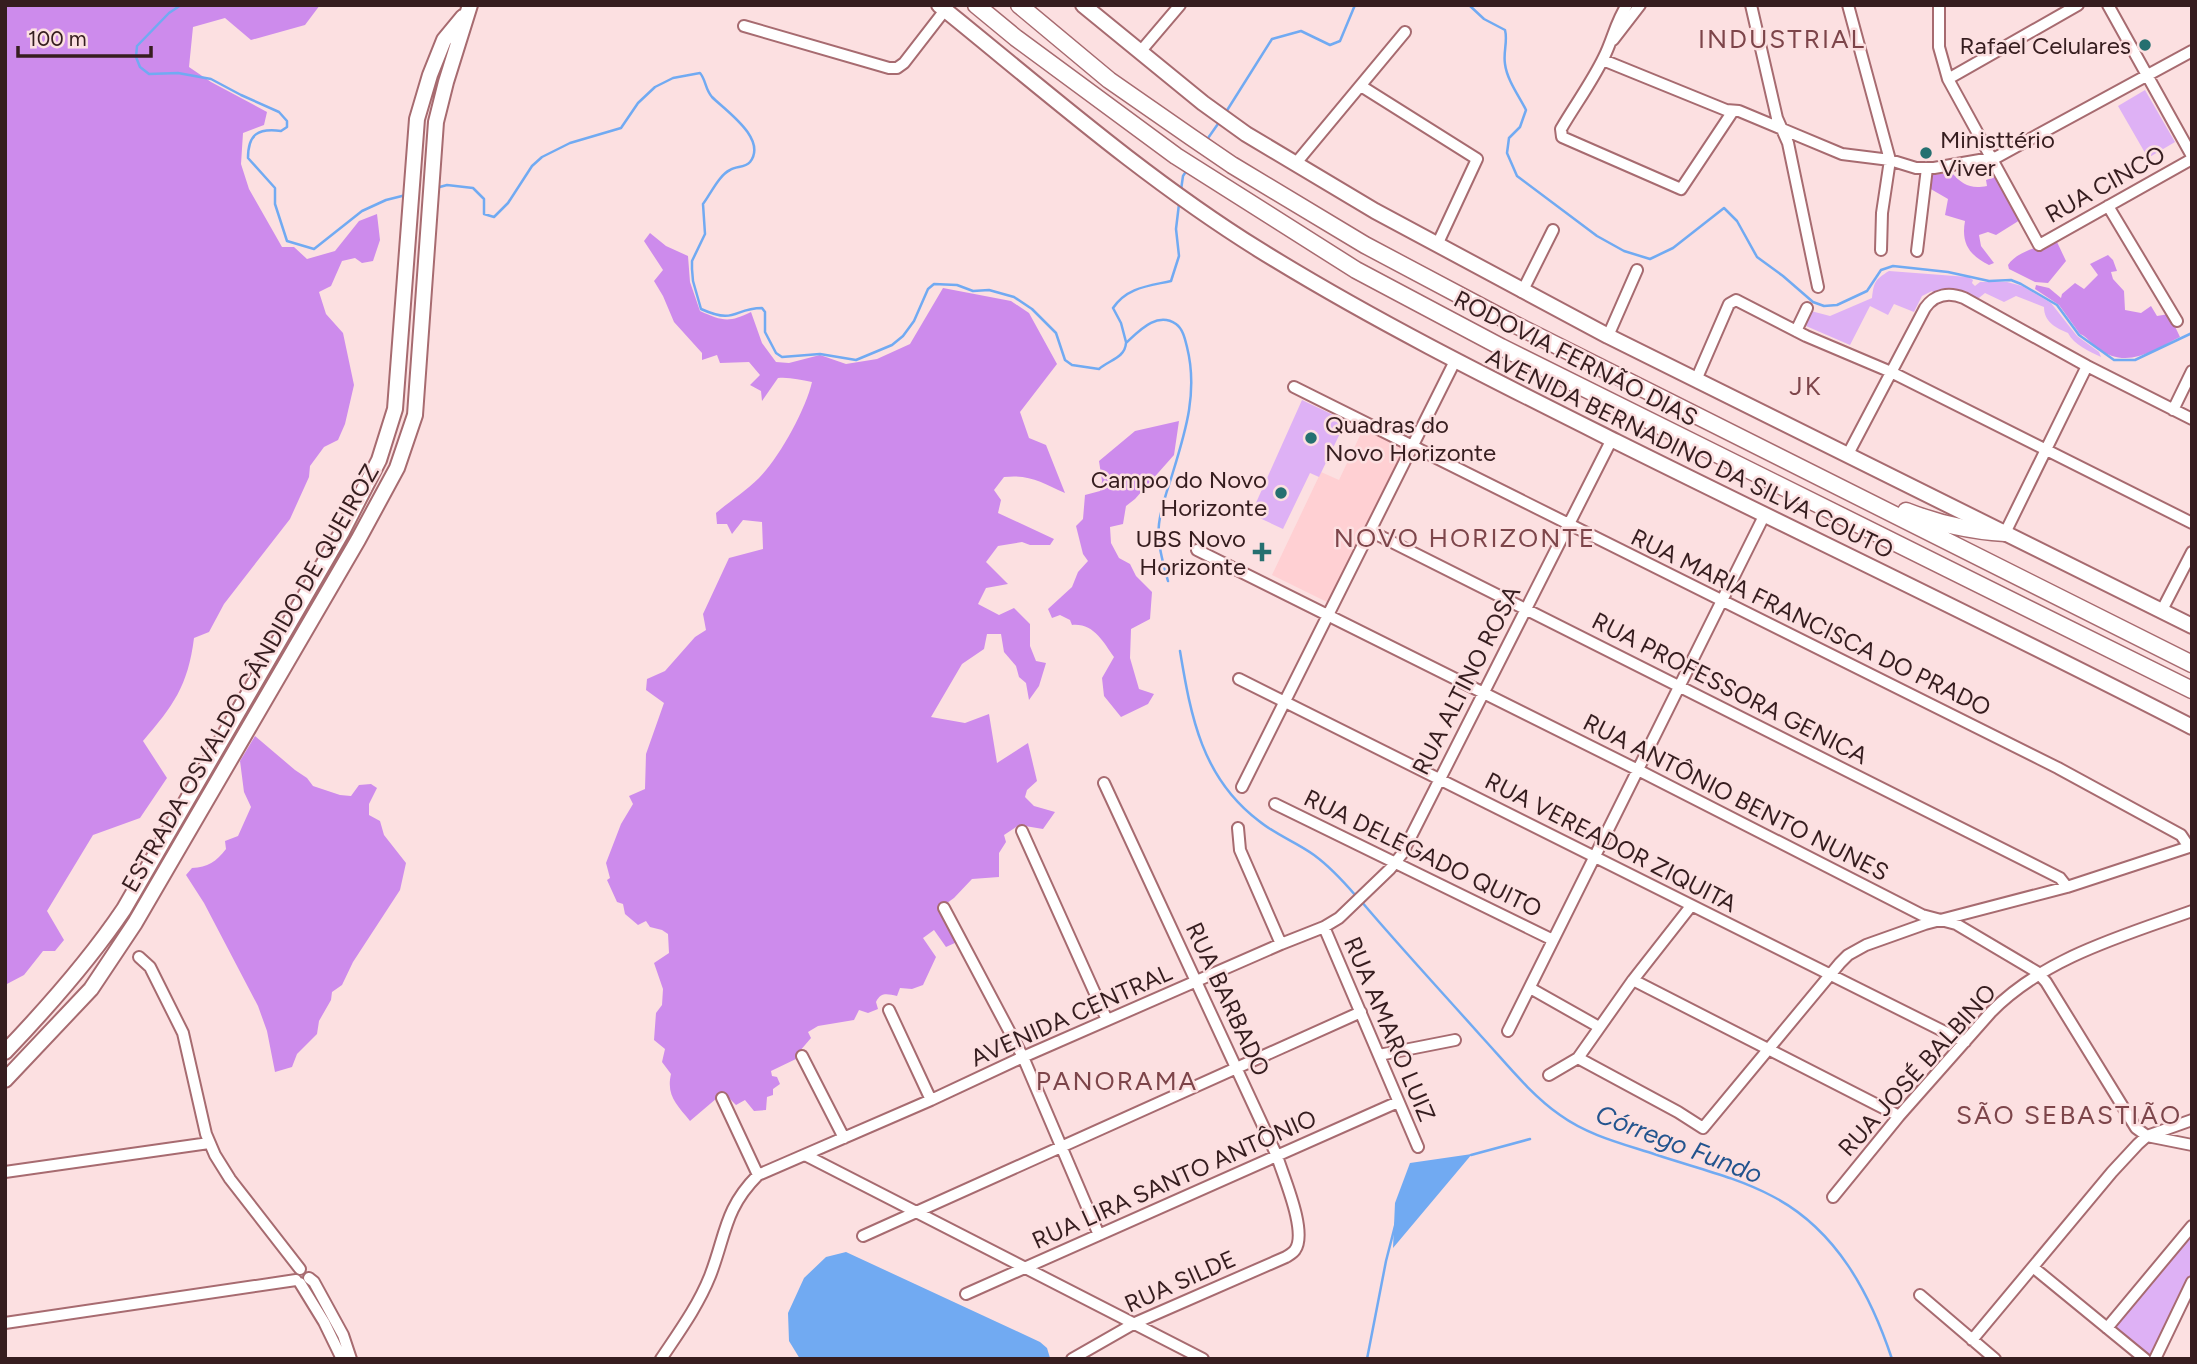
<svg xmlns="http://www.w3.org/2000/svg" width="2197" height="1364" font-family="Figtree,sans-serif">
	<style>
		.built { fill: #ffd0d3 }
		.green { fill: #deb1f5 }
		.forest { fill: #cd8bec }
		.water { fill: #71aaf2 }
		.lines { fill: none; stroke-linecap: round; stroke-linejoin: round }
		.stream { stroke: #71aaf2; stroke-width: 2.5 }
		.minor-casing { stroke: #a76b70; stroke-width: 14 }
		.major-casing { stroke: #a76b70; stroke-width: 18 }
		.highway-casing { stroke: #a76b70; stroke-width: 19 }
		.minor { stroke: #fff; stroke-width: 10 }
		.major { stroke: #fff; stroke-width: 14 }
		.highway { stroke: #fff; stroke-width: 16 }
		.poi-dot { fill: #257070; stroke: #fce0e1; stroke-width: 2.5 }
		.labels { text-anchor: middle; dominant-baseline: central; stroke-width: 5; stroke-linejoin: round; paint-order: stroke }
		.poi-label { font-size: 24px; fill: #361d1f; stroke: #fce0e1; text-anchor: end }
		.street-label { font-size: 24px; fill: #361d1f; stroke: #fce0e1 }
		.neighbourhood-label { font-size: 26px; letter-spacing: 2px; fill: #7d454a; stroke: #fce0e1 }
		.water-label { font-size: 26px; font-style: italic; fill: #23548e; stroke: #fce0e1 }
	</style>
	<rect width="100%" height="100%" fill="#fce0e1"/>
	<!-- built -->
	<path class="built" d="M1364,427L1405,447L1331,604L1272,575L1321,472L1339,480Z"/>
	<!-- green -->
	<path class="green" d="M2145,90L2175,142L2148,158L2118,106Z
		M1889,271L1968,277L1973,280L1972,283L1975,286L1980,282H2007L2022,286L2051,303L2077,336L2099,352L2101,357C2089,351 2074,345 2068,333C2056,328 2044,322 2044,307L2016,296L2004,302L1985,293L1974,302L1935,295L1932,291L1922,296L1914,312L1894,304L1888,315L1870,306L1850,345L1806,326L1811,311L1830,316L1872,298C1874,283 1874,280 1889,271Z
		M1302,400L1346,421L1319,477L1310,473L1283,529L1251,514Z
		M2192,1236V1275L2152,1359H2149L2112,1327Z"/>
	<!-- forest -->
	<path class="forest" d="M5,5H320L305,25L251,40L225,18L193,27L189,67L211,82L267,112L264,125L243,133L241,164L249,189L282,247H294L307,259L335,251L359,221L377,214L380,240L373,261L362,263L355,258L342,261L331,286L319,292L326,314L343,333L354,385L345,424L338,440L324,447L310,466L309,477L290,519L224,604L209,632L194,638C188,686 173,706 143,741L167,778L140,818L93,835L47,911L64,940L55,951H43L24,975L5,985Z
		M1952,173C1963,185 1970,189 1987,186L1986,180L1995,177L2020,220L1996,235L1988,232L1979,235L1981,246L1994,263L1989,265C1969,255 1961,243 1965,221L1945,215L1948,199L1929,188V175Z
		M650,233L666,246L688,256L690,282L700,311C722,321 729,323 751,312L762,343L776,362L789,363L820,355L846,364L877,359L910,344L943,288L1011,301L1029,313L1057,364L1020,412L1029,438L1046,445L1065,493C1042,483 1030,474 1004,477L994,490L1001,500L998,513L1054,539L1050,545H1030L1022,542L998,546L986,562L1008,584L986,588L978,604L999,615L1014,608L1030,624V646L1036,661L1046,663L1039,686L1029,700L1026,683L1019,677L1016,666L1004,652L1001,634H987L984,649L962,664L931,717L965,723L989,714L997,763L1028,743L1037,781L1027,790L1025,797L1034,806L1055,812L1043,829L1019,825L1004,835L1006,842L999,853V877L972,879L954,898L940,908L957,942L946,947L934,930L923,938L936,957L923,985L912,989L900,988L897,996C887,994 881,992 876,1002L878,1009L868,1013L859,1010L854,1020L818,1026L808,1032L811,1038L799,1052L798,1058L771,1071L772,1076L777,1077L780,1084L773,1089V1095L767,1097L766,1110L754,1111L745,1100L736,1105L726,1095L717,1098L690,1121C677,1105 666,1096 671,1074L662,1062L665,1049L654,1040L656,1013L662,1005L663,989L654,963L669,953L668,934L662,930L650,927L646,921L638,925L625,914L623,904L617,902L607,880L610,878L606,863L621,824L633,804L629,796L645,789L646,754L664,703L646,690L647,679L665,671L695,637L706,630L703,614L729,558L763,549L762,522L743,520L732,534L727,524H717L716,513C730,501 746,491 759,478C779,458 806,409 812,382C800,380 790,377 778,378L762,401L761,391L750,385L760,375L749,362L720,363L717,355L702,360V353L674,322L663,296L654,281L663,270L644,241Z
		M2057,242L2066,261L2048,283L2035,282L2009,269L2008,265C2017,251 2041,246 2057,242Z
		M2108,255L2113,260L2117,271L2111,272L2113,279L2124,291L2125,310L2141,313L2151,306L2157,316L2169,314L2180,337C2152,351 2127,370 2097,348C2091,344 2088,337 2080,334L2059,305L2035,289L2036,285L2049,288L2061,298L2062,294L2075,283L2084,289L2098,275L2090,264Z
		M1179,421L1174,455L1135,499L1126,506L1123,524L1110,527L1111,543L1119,558L1130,564L1136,576L1152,592L1150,619L1131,629L1130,658L1139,689L1154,694L1148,704L1121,717L1104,696L1102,678L1114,657C1103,642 1094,623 1072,625L1070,620L1060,615L1052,618L1048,609L1072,587L1078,572L1088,561L1083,554L1076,526L1083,519L1085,495L1100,491L1102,481L1099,461L1135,431Z
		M255,736L295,770L307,778L313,786L340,795L351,796L359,785L371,784L377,788L369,804V815L380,821L384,835L406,863L400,890L353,962L342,985L332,992L331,1000L319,1021L317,1034L297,1054L292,1067L275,1072L267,1031L258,1006L204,903L186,875L192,868C208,867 216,862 226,849L225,841L238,836L251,807L244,792L240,761Z"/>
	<!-- water -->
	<path class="water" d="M1472,1154L1393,1248L1395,1203L1410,1163Z
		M846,1252L1040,1342L1047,1348L1050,1358L800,1359L789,1341L788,1313L804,1278L826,1257Z"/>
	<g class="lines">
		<!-- stream -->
		<path class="stream" d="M181,5L169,13L137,46L136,57L140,67L149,74L178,73L211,79L241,95L279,112L287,121V127L281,131C258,128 248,134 248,158L275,188V204L287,241L314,249L362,211L386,200L406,195
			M1469,5L1484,19L1505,30C1508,41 1503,52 1505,64C1507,80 1519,96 1526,110L1520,127L1509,138L1507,153L1517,176L1597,236L1624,251L1650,259L1673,248L1724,208L1737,221L1757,257L1783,276L1813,302L1824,306L1837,305L1867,291L1881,270L1893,266L1948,272L1989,281L2011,280L2021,284L2057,305L2079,335L2114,360H2135L2192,333
			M1226,112L1272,39L1301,31L1330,45L1340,41L1355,5
			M1206,141L1220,121
			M436,188L447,185L473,188L484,199V214L494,217L508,203L532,166L542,157L570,143L621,128L638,103L655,87L673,78L700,73C706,80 705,89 712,97C725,110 768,139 750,162C745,168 736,166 730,170C719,175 710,195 703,204L705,234L692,261V269L693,281L701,309C737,325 733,308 762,308L765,312V332L776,353L782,357L820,354L856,360L892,345L903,336L914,321L928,289L934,284L957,285L973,291L989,290L1014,297L1032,309L1056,333L1065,360L1072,365L1099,369C1109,360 1125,358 1126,343C1139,331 1157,311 1176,324C1183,329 1185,339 1187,347C1198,391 1186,430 1173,472C1168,489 1161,506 1159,524C1157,543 1163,563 1168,581
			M1181,190L1183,176L1187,170
			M1126,342L1121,323L1113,308C1127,287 1149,286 1171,281L1179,256L1176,229L1179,204
			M1180,651C1191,717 1202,778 1259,821C1276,835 1296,842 1314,855C1329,866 1344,882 1356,896
			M1361,901C1400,947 1441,991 1481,1036C1506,1063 1530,1094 1560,1115C1589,1136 1624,1144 1657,1155C1696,1168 1736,1177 1772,1196C1836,1229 1870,1293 1892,1359
			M1471,1155L1530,1139
			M1367,1359L1386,1261L1396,1222"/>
		<!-- minor casing -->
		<g class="minor-casing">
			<path id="minor" d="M1627,5C1616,21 1613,39 1604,57C1592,82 1575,105 1561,129L1562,137L1681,189L1733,111
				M1751,5L1777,118L1788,143L1818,287
				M1848,5L1890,160L1882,213L1881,250
				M1939,5V47L1948,79L2039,245L2192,159
				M2108,5L2192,156
				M744,26L889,68H897L904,63L945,10
				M1613,40L1640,5
				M1140,52L1180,5
				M1603,60L1726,110L1739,111L1842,154L1890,160L1916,168H1934L1997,157L2192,51
				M1948,79L2078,5
				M1361,86L1477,159L1437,245
				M1296,163L1405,32
				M2108,206L2177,321
				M1917,251L1927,168
				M1522,292L1553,230
				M1796,331L1807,308
				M1608,336L1637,270
				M1696,380L1729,304L1736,300L1806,336L1891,372L2192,523
				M1294,387L2058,768L2181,835L2189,847
				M2173,410L2192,371
				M1847,456L1925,308C1935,294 1949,292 1964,298L2087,366L2192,419
				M1370,531L2060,878L2067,887
				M2005,533L2087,366
				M1197,550L1638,770L1922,915L1956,924L2037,972L2046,982L2136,1128L2147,1136L2192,1145
				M2162,610L2192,552
				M1239,679L1965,1042
				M1242,787L1455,361
				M1275,804L1553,940
				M1238,828L1240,850L1281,944
				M1022,831L1107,1020
				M944,908L1023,1057L1099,1235
				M1324,927L1418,1147
				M139,957L150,967L183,1033L206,1134L215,1155L230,1179L300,1269
				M1633,980L1899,1116
				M1530,988L1599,1027
				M889,1010L931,1100
				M1508,1031L1764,516
				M1379,1055L1455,1040
				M802,1056L844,1138
				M1578,1058L1678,1112L1703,1128L1840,963L1848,955L1866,945L1925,924L2067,887L2192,846
				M1549,1075L1578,1058L1633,980L1691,906
				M722,1098L758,1175
				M805,1155L1203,1359
				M5,1172L209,1143
				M1833,1197L1899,1116L1991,1012C2044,958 2122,936 2192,911
				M863,1236L1361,1012
				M2034,1268L2145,1359
				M309,1278L314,1282L343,1335L351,1359
				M300,1283L324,1322L342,1359
				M966,1294L1398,1102
				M1920,1295L1995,1359
				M5,1323L296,1280
				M2107,1328L2192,1226
				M1972,1340L2112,1172L2138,1144L2147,1136L2192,1120
				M661,1359C679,1332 698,1306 710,1276C726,1235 724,1209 758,1175L931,1100L1023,1057L1281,944L1324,927L1339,918L1390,869L1402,854L1612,439
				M1072,1359L1135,1323L1286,1257C1289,1255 1293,1253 1295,1250C1308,1232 1283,1176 1277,1156L1104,783
				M2155,1359L2192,1282"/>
		</g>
		<!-- major casing -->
		<g class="major-casing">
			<path id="major" d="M939,5C1043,89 1144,178 1258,249C1374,321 1495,381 1617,442C1808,537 2002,629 2192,727
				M1083,5L1203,103L1246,134L1375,211L1608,336L2192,626
				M5,1052C48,1007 89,961 124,909L342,532L379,460L395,409L417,119L430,75L444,40L463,17
				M5,1080L91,989L135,923L358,540L397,468L415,415L436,122L446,82L470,5"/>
		</g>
		<!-- highway casing -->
		<g class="highway-casing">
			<path id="highway" d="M976,5L1016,38L1176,156L1356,270L1501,347L2192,690
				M1019,5L1109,80L1191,137L1232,165L1365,245L1512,323L2192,664
				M1906,511C1939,524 1970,531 2005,533"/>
		</g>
		<!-- minor -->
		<use href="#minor" class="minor"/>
		<!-- major -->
		<use href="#major" class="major"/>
		<!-- highway -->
		<use href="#highway" class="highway"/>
	</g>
	<!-- markers -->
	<g class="poi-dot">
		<circle cx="2145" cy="45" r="7"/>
		<circle cx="1926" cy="153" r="7"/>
		<circle cx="1311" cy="438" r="7"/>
		<circle cx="1281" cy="493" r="7"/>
		<path d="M1258.5 541.5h7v7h7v7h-7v7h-7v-7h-7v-7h7z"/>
	</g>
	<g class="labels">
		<!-- poi labels -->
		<g class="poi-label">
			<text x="2131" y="45">Rafael Celulares</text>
			<text x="1940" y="139" text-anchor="start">Ministtério<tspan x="1940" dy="28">Viver</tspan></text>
			<text x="1325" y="424" text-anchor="start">Quadras do<tspan x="1325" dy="28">Novo Horizonte</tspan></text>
			<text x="1267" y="479">Campo do Novo<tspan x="1267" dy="28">Horizonte</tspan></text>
			<text x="1246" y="538">UBS Novo<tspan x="1246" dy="28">Horizonte</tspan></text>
		</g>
		<!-- street labels -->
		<g class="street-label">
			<text transform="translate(2105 184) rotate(-29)">RUA CINCO</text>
			<text transform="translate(1576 358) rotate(27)">RODOVIA FERNÃO DIAS</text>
			<text transform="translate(1690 453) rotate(26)">AVENIDA BERNADINO DA SILVA COUTO</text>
			<text transform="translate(1811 622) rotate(26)">RUA MARIA FRANCISCA DO PRADO</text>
			<text transform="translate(250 678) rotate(-60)">ESTRADA OSVALDO CÂNDIDO DE QUEIROZ</text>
			<text transform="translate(1466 680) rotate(-63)">RUA ALTINO ROSA</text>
			<text transform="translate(1730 688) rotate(27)">RUA PROFESSORA GENICA</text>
			<text transform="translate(1736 797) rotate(27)">RUA ANTÔNIO BENTO NUNES</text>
			<text transform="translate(1611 842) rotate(27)">RUA VEREADOR ZIQUITA</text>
			<text transform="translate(1423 853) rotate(26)">RUA DELEGADO QUITO</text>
			<text transform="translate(1228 999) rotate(65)">RUA BARBADO</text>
			<text transform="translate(1071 1015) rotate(-24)">AVENIDA CENTRAL</text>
			<text transform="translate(1390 1029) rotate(67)">RUA AMARO LUIZ</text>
			<text transform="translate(1917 1070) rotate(-48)">RUA JOSÉ BALBINO</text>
			<text transform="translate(1174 1179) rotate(-24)">RUA LIRA SANTO ANTÔNIO</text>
			<text transform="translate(1180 1281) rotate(-24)">RUA SILDE</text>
		</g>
		<!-- neighbourhood labels -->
		<g class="neighbourhood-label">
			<text x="1782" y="39">INDUSTRIAL</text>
			<text x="1806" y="386">JK</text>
			<text x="1465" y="538">NOVO HORIZONTE</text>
			<text x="1117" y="1081">PANORAMA</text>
			<text x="2069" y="1115">SÃO SEBASTIÃO</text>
		</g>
		<!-- water labels -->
		<g class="water-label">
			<text transform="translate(1679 1144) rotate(21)">Córrego Fundo</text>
		</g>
	</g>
	<!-- border -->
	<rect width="2197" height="1364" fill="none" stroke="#361d1f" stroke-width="14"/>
	<!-- scale -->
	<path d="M18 46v10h133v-10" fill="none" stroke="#361d1f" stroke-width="3.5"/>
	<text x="28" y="46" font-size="21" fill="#361d1f" stroke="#fce0e1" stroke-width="5" paint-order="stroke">100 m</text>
</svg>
